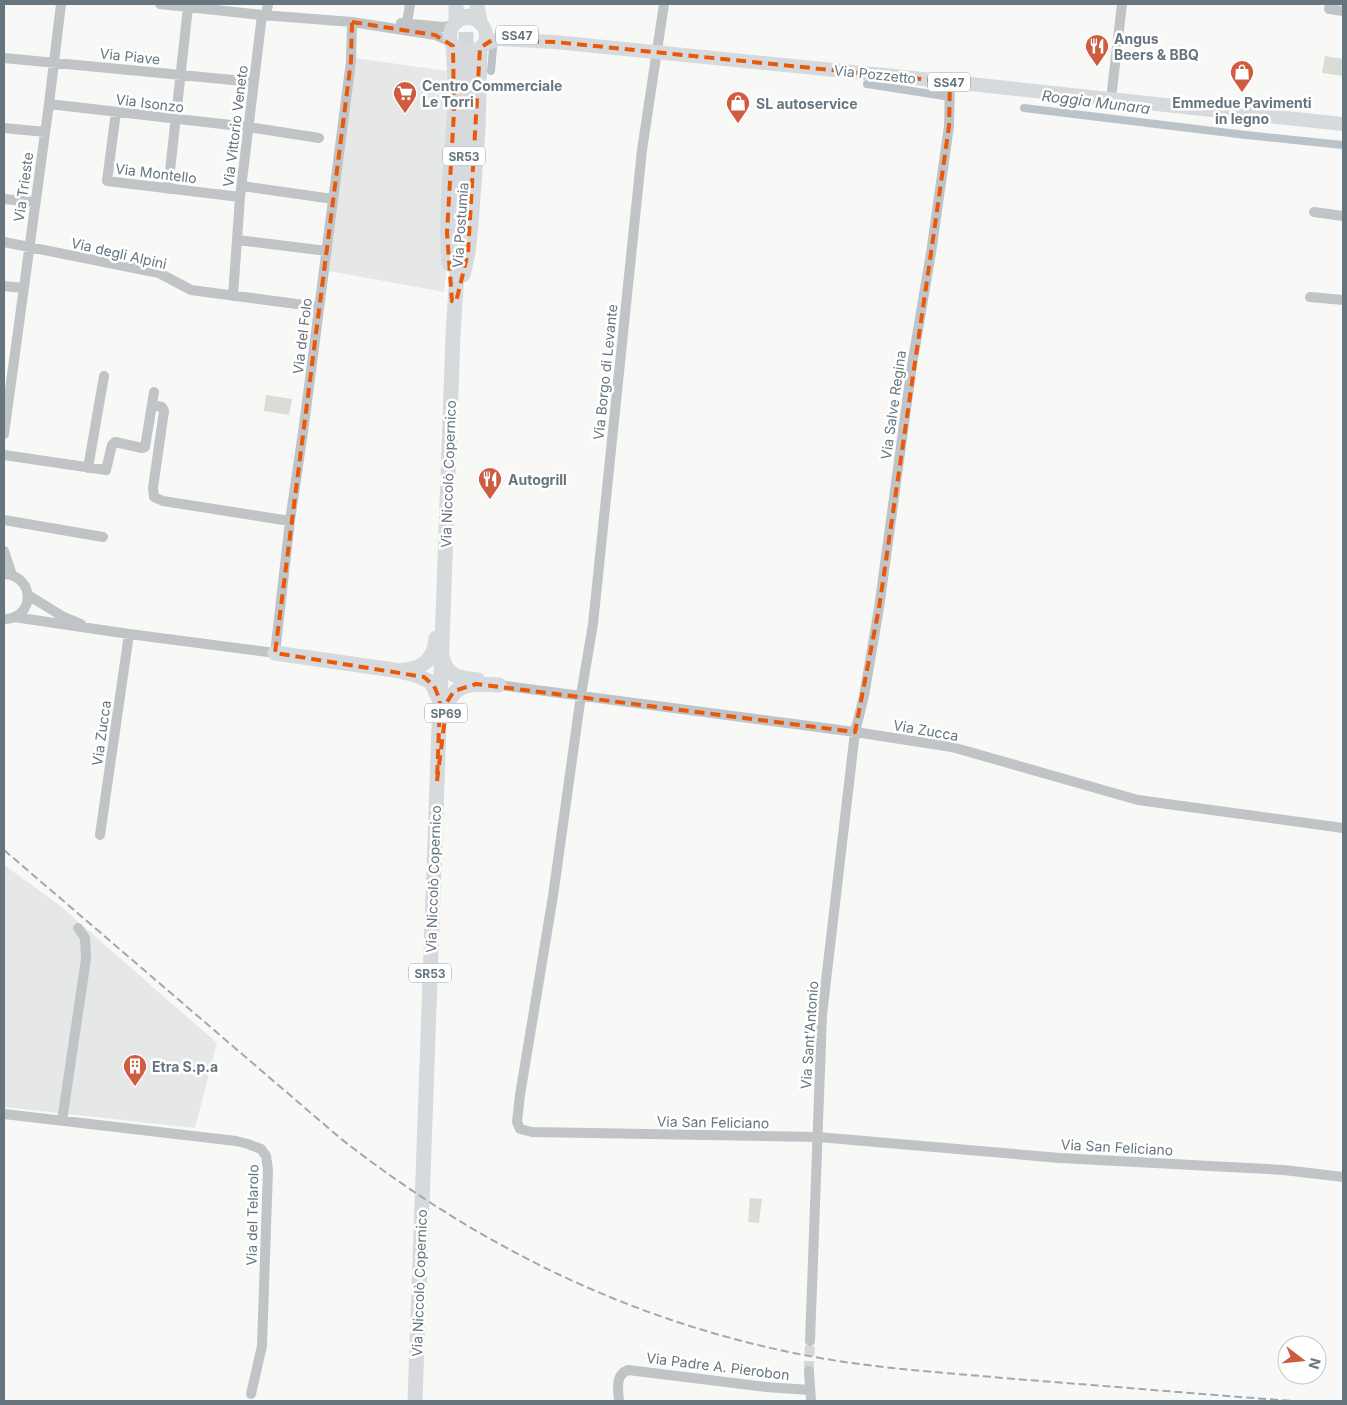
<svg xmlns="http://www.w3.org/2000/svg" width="1347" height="1405" font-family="Inter,sans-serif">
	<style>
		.built { fill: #e6e7e7 }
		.green { fill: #d9ddd6 }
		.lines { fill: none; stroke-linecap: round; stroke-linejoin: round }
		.canal { stroke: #bac4c8; stroke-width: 8 }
		.minor-tunnel { stroke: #d4d7d9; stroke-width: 10; stroke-dasharray: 10 5; stroke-linecap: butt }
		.highway-tunnel { stroke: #d4d7d9; stroke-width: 15; stroke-dasharray: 15 8; stroke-linecap: butt }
		.minor { stroke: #c0c4c7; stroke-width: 10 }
		.major { stroke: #d6dadd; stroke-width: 14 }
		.highway { stroke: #d6dadd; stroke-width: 15 }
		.rail { stroke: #a2a8ad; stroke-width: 2; stroke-dasharray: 8 4; stroke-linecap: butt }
		.marked { fill: none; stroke: #e8590c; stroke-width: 4; stroke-dasharray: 10 6; stroke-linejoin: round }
		.labels { text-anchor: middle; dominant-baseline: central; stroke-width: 5; stroke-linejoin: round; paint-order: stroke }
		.shield { fill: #fff; stroke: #949ea5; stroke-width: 1 }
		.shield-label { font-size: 12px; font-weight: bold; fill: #66757e }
		.poi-label { font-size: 14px; font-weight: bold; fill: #66757e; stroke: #fff; text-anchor: start }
		.street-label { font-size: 14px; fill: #66757e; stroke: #fff }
		.water-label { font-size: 15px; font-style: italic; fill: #67797f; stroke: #fff }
	</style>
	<rect width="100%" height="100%" fill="#f8f8f7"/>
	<!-- built -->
	<path class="built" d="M355,58L447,71L443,237L446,274L444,292L329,271Z
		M4,865L58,904L217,1043L195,1128L4,1107Z"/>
	<!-- green -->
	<path class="green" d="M1325,56L1343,59V76L1322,73Z
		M266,395L292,399L289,415L264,411Z
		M750,1198L762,1199L759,1223L748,1222Z"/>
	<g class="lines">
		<!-- canal -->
		<path class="canal" d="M491,71L493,48
			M867,84L944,96
			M1024,108L1246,135L1343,145"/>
		<!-- minor-tunnel -->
		<path class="minor-tunnel" d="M809,1371L810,1341"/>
		<!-- highway-tunnel -->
		<path class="highway-tunnel" d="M465,9L467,64"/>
		<!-- minor -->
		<path class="minor" d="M160,4L262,15L352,22L435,35L451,42
			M664,4L642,150L593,624L581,695L553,896L520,1095L517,1122L520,1129L532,1132L818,1137L1060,1158L1284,1170L1343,1177
			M1330,4L1329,9L1343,11
			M266,15L268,4
			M401,23L443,27L454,25
			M406,29L410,4
			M4,58L254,82
			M1111,99L1122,4
			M49,104L248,127L319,138
			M116,112L107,181L240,197
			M4,128L45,132
			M242,186L333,199
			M168,189L188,7
			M4,199L35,202
			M1314,212L1343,216
			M238,240L327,251
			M4,242L159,273L191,290L319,307
			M4,286L23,288
			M233,296L240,197L262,15
			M1310,297L1343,300
			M152,405L162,407L164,411L153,488L154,497L163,501L290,521
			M4,434L49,104L61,4
			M4,455L106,470L112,445L115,442L142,448L145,447L154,392
			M88,468L104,376
			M4,520L103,537
			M4,551L12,575
			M4,574C36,576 35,619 4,619
			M28,595L62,616L81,624
			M14,617L129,634L275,653L290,521L304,425L351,61L352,22
			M499,685L855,732L952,747L1138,800L1343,828
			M100,835L129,634
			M4,1114L236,1141L248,1144L261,1149L266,1156L268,1170L262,1346L251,1394
			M62,1121L86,959L85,938L78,928
			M810,1341L822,1015L855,732L864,696L879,608L912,365L931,253L949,126L950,82
			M809,1371L811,1401
			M619,1401C618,1389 615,1375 628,1370L766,1387L810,1390"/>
		<!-- major -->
		<path class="major" d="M450 36a18 18 0 1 1 36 0a18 18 0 1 1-36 0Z
			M483,45L498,39L555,42L914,78L1343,124"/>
		<!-- highway -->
		<path class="highway" d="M456,4V22
			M477,4L480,23
			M449,264C443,191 460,119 453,46
			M463,275L468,253L471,224L478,130L480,48
			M275,653L394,670L416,675L431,682L439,699
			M442,655C446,677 459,678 478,680
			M403,670C423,669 435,658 436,638
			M446,716C448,682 472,683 499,685
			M415,1401L453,335L466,127L467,64"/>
		<!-- rail -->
		<path class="rail" d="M4,850L340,1138C474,1243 622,1317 789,1352C863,1368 939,1372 1015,1379C1107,1386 1200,1394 1292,1401"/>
	</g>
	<!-- marked area -->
	<path class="marked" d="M352,22L435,35L453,46L454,112L447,233L452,301L456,302L468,253L480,48L492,40L555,42L950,82L949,126L931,253L879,608L855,732L476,684L454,691L447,702L437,781L440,700L434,686L424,677L275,653L351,61Z"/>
	<!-- icons -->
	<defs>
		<g id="restaurant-pin" transform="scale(1.25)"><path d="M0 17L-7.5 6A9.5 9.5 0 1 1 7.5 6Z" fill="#cf5c40" stroke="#fff"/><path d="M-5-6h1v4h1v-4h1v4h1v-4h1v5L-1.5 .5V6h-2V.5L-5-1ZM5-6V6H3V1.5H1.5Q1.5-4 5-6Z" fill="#fff"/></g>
		<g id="shop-pin" transform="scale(1.25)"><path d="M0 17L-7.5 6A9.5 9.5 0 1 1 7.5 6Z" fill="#cf5c40" stroke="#fff"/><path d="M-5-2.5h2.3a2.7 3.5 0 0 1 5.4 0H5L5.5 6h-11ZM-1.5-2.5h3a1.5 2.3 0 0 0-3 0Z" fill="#fff"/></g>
		<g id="supermarket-pin" transform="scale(1.25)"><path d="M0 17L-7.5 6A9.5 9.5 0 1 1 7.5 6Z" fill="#cf5c40" stroke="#fff"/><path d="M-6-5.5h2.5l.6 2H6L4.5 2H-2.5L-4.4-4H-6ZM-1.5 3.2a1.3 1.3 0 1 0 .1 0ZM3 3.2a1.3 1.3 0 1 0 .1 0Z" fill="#fff"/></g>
		<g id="building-pin" transform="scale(1.25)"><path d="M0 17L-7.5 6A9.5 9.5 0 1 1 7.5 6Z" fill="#cf5c40" stroke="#fff"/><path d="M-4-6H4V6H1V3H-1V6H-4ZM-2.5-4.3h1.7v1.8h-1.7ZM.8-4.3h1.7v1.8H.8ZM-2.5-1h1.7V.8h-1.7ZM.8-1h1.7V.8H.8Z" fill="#fff"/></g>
	</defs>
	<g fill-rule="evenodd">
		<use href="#restaurant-pin" x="1097" y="46"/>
		<use href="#shop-pin" x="1242" y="72"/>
		<use href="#supermarket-pin" x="405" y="93"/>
		<use href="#shop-pin" x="738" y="103"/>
		<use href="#restaurant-pin" x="490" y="479"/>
		<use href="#building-pin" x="135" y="1066"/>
	</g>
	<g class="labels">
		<!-- shield labels -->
		<g class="shield">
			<rect x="496" y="25.5" width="42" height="19" rx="4"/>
			<rect x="928" y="72.5" width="42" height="19" rx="4"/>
			<rect x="443" y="146.5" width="42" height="19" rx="4"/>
			<rect x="425" y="703.5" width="42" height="19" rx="4"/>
			<rect x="409" y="963.5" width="42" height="19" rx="4"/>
		</g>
		<g class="shield-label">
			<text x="517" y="35">SS47</text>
			<text x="949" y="82">SS47</text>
			<text x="464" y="156">SR53</text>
			<text x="446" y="713">SP69</text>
			<text x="430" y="973">SR53</text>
		</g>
		<!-- poi labels -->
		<g class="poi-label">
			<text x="1114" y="38">Angus<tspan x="1114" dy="16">Beers &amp; BBQ</tspan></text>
			<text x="422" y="85">Centro Commerciale<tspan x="422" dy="16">Le Torri</tspan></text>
			<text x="1242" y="102" text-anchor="middle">Emmedue Pavimenti<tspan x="1242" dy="16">in legno</tspan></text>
			<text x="756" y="103">SL autoservice</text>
			<text x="508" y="479">Autogrill</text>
			<text x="152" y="1066">Etra S.p.a</text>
		</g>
		<!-- street labels -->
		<g class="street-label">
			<text transform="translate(130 56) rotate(6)">Via Piave</text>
			<text transform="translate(875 74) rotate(6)">Via Pozzetto</text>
			<text transform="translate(150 103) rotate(7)">Via Isonzo</text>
			<text transform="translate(235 126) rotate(-83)">Via Vittorio Veneto</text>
			<text transform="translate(156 173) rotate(7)">Via Montello</text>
			<text transform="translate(23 187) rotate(-82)">Via Trieste</text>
			<text transform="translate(460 225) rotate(-86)">Via Postumia</text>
			<text transform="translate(119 253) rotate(13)">Via degli Alpini</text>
			<text transform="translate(302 336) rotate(-83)">Via del Folo</text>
			<text transform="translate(605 372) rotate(-84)">Via Borgo di Levante</text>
			<text transform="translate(893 405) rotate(-82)">Via Salve Regina</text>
			<text transform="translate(448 474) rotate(-88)">Via Niccolò Copernico</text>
			<text transform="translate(926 730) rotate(10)">Via Zucca</text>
			<text transform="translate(101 733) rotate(-82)">Via Zucca</text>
			<text transform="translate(433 879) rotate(-88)">Via Niccolò Copernico</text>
			<text transform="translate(809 1035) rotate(-86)">Via Sant'Antonio</text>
			<text transform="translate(713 1122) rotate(1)">Via San Feliciano</text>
			<text transform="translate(1117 1147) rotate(3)">Via San Feliciano</text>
			<text transform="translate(252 1215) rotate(-89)">Via del Telarolo</text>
			<text transform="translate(419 1283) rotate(-88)">Via Niccolò Copernico</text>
			<text transform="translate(718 1366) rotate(7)">Via Padre A. Pierobon</text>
		</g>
		<!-- water labels -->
		<g class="water-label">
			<text transform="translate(1096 102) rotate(7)">Roggia Munara</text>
		</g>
	</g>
	<!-- border -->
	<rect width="1347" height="1405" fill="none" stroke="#66757e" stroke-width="10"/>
	<!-- north arrow -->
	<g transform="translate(1302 1360) rotate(106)"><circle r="24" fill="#ffffff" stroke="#c2c8cb"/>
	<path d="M0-4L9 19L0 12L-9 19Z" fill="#cf5c40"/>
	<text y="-8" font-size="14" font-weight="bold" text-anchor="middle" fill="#66757e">N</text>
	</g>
</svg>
